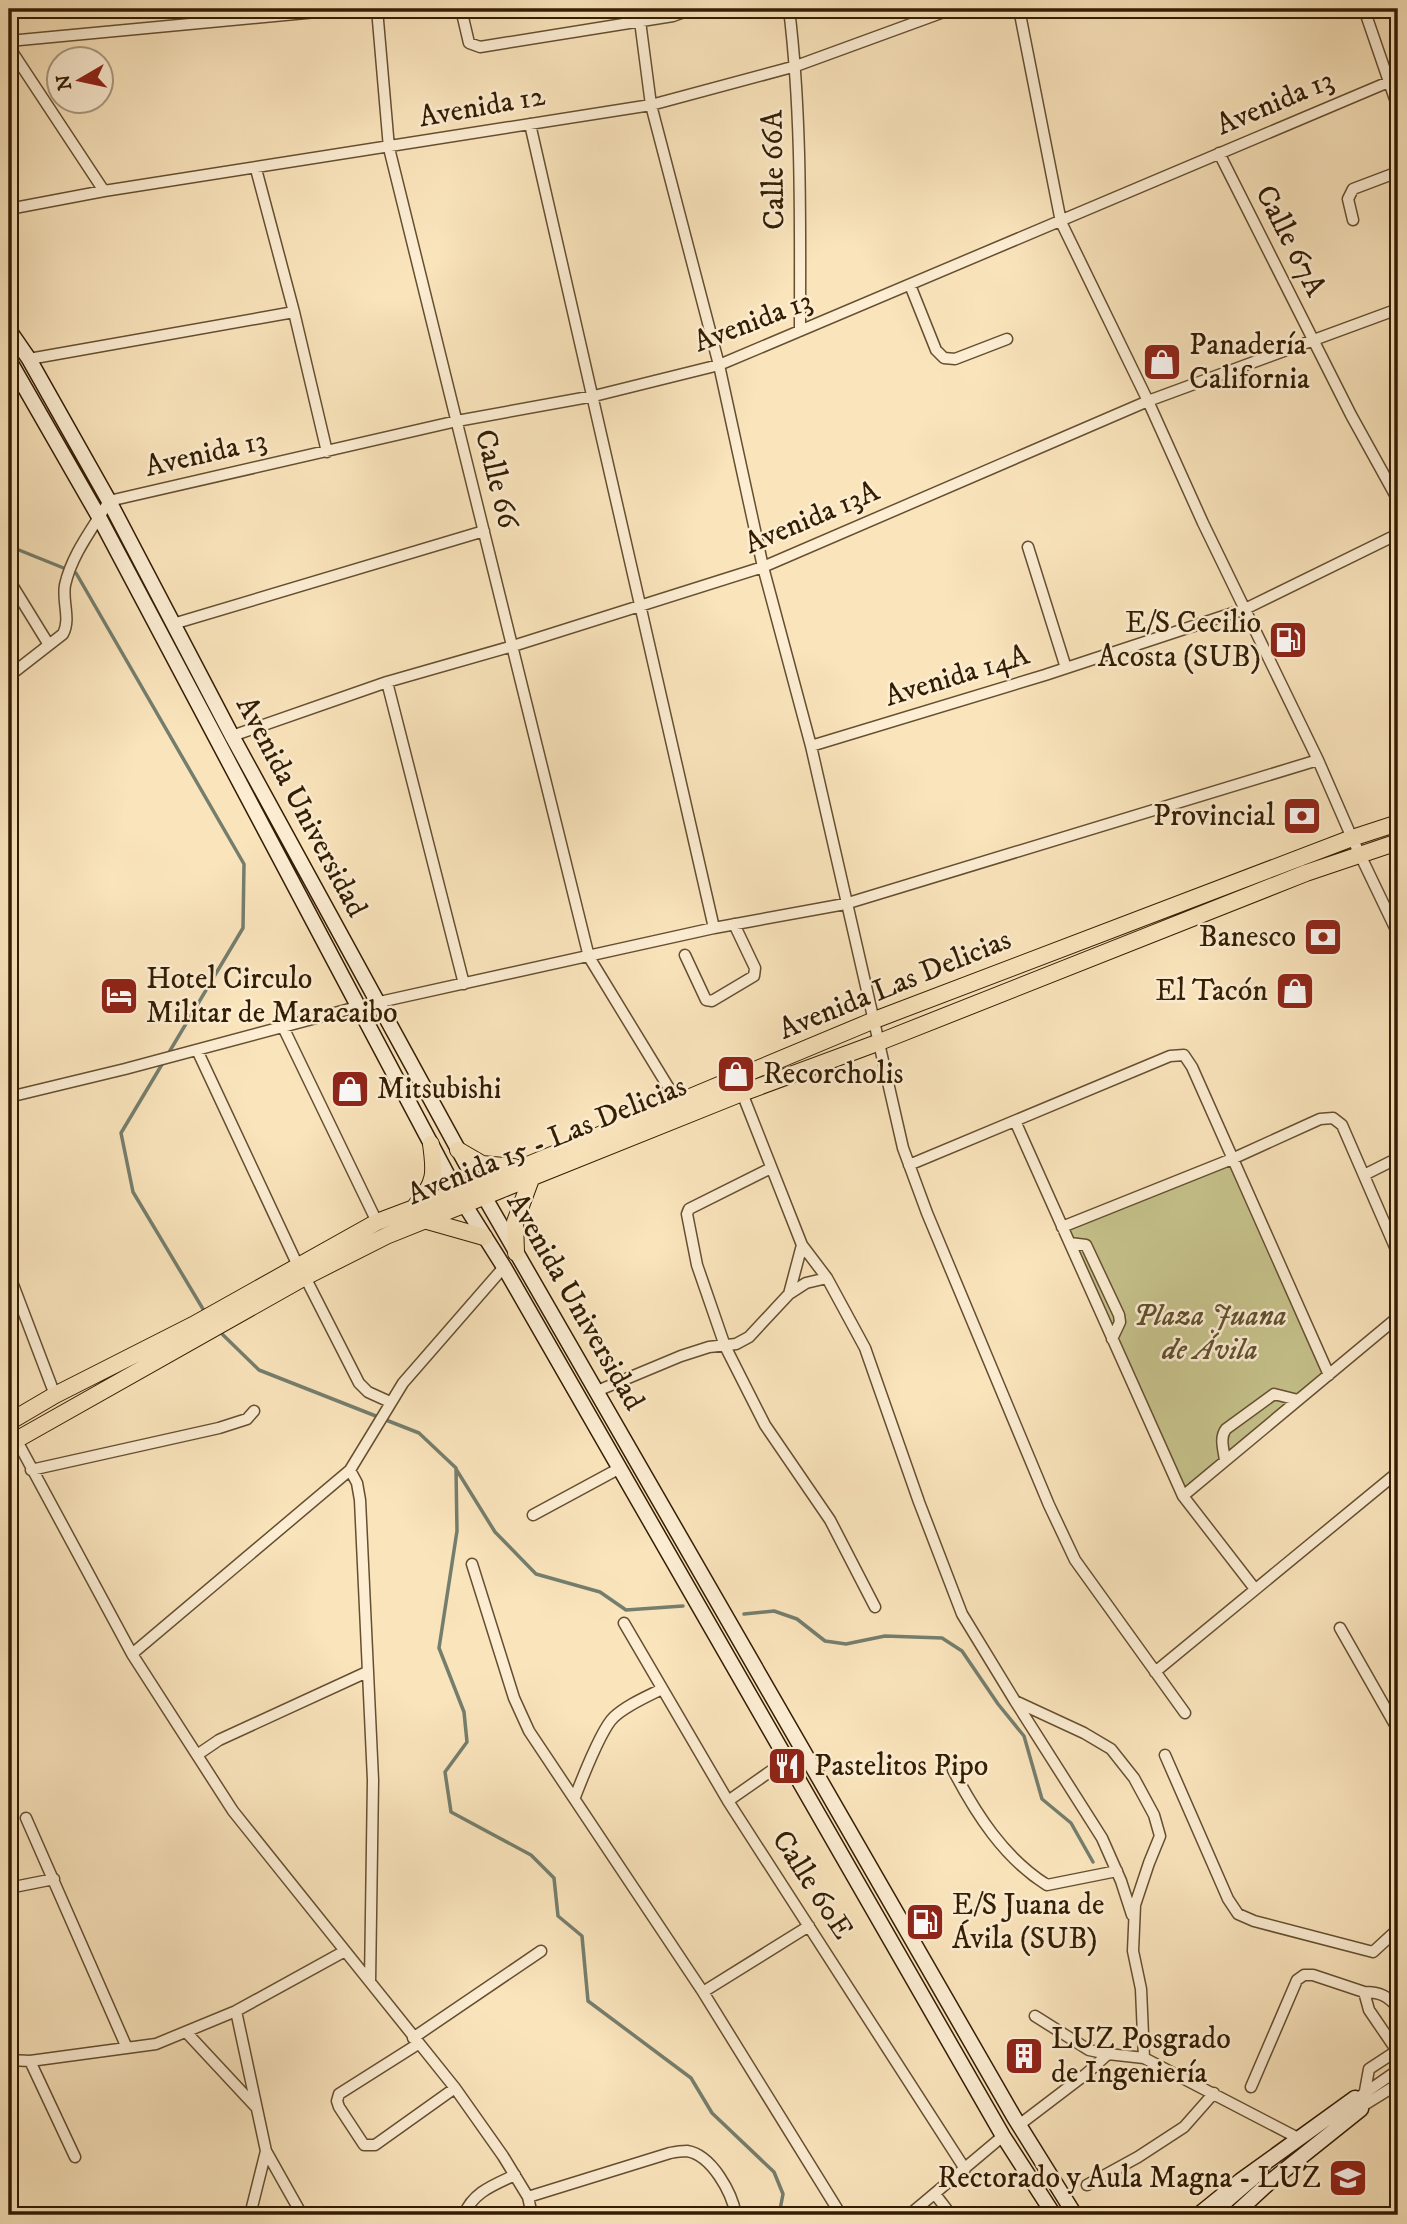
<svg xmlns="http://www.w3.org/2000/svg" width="1407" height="2224" font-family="'IM FELL DW Pica',serif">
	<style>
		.green { fill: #c6c28b; stroke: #7c7046; stroke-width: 2 }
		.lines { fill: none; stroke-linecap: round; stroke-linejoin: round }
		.stream { stroke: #747e6d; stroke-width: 3.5 }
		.street-casing { stroke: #654f30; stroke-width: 13 }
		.secondary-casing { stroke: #331d02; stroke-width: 17 }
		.primary-casing { stroke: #331d02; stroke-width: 18 }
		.street { stroke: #fcedd3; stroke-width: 10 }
		.secondary { stroke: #fcedd3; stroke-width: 14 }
		.primary { stroke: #fae4bc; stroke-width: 16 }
		.labels { text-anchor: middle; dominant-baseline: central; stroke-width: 5; stroke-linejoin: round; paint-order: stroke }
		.street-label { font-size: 30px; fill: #331d02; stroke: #fcedd3 }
		.poi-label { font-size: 30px; fill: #331d02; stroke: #fcedd3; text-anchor: start }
		.park-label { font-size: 30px; font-style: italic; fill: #5f4f2b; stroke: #fcedd3 }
	</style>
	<rect width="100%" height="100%" fill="#fae4bc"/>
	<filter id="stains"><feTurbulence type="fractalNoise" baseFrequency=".00286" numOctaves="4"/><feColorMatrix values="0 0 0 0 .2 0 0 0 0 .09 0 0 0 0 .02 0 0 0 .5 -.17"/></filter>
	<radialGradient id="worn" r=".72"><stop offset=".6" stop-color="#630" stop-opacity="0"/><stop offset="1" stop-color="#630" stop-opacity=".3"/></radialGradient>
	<!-- green -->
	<path class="green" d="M1231,1162L1326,1375L1183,1492L1066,1228Z"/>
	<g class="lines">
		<!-- stream -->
		<path class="stream" d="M9,546L76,573L244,864L243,928L168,1054
			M164,1061L121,1133L133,1192L206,1314
			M219,1331L259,1370L419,1433L456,1468L457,1531L439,1648L464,1712L467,1742L445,1772L451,1812L531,1855L554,1878L558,1916L582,1936L588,2001L691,2078L712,2113L774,2172L783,2194L779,2215
			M456,1469L495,1532L536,1574L600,1592L626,1610L683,1606
			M744,1614L774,1611L797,1619L825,1641L846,1644L885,1636L942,1638L962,1651L998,1704L1024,1736L1042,1799L1071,1823L1093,1862"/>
		<!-- street casing -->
		<g class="street-casing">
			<path id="street" d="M377,9L389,148L589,957L678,1103
				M461,9L469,43L480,47L673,16L687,11V9
				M789,9C802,115 800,224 800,331
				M1019,9L1061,222L1148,401L1203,523L1318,760L1352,838L1398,934
				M1364,9L1398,108
				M640,21L651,105L719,365L763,567L811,746
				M9,41L348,9
				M9,47L104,191
				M530,124L714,928
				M1219,153L1351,415L1398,500
				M256,169L294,312L327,452
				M9,209L104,191L651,105L796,66L952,9
				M1353,220L1348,199L1353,189L1398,172
				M910,285L936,350L944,358L955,359L1007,339
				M29,359L294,312
				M1028,547L1066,668
				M9,580L49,645
				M173,624L484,531
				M9,676L63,634C71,619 62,602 65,585C72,554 93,528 109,501L457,421L594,396L719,365L1398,78
				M387,682L464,984
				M232,736L387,682L513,646L763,567L1148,401L1398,309
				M685,955L706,1000L712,1001L754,976L755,968L734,924
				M283,1027L377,1222
				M197,1050L299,1268
				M742,1093L802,1245L827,1278L865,1348L919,1502L962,1614L1015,1701L1084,1733L1111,1749L1134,1778L1154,1815L1160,1836L1149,1863L1135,1905L1133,1951L1141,1989L1144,2058L1298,2138
				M9,1097L125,1069L357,1007L714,928L845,904L1318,760
				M1015,1121L1183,1496L1255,1589
				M909,1165L1170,1056L1184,1055L1192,1067L1329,1375
				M771,1168L689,1209L687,1214L697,1265L725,1346L765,1425L830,1520L875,1607
				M1364,1175L1398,1158
				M1062,1227L1232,1159L1320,1119L1333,1118L1342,1125L1398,1254
				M1070,1243L1086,1245L1119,1315L1120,1322L1112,1339
				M9,1274L55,1395
				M305,1277L359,1383L368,1392L390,1402
				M789,1294L806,1283L827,1278
				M597,1391L681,1356L709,1347L736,1344L749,1337L789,1294L802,1245
				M16,1439L132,1654L233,1811L455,2088L503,2156L528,2197L532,2215
				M1225,1461C1224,1450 1219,1438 1226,1429L1274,1394L1298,1400
				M31,1470L219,1428L247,1419L254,1411
				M350,1470L357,1483L360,1500L373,1780L370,1982
				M1183,1496L1398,1317
				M533,1515L620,1468
				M472,1564L514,1698L529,1731L703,1992L841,2215
				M624,1623L728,1801L965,2169
				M1340,1628L1398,1730
				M132,1654L350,1470L403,1383L504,1267
				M1155,1672L1398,1472
				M1015,1701L1102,1838L1121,1881L1132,1915
				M1185,1713L1075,1560L1049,1505L927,1213L903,1148L811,746L1045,675L1245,609L1398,534
				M197,1755L219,1740L367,1672
				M1165,1755L1228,1899L1238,1914L1254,1921L1373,1952L1398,1929
				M953,1770C976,1814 1004,1858 1047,1885L1117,1871
				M575,1797C582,1779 601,1729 614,1717C627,1705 646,1697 662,1689
				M728,1801L788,1759L804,1751
				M26,1818L127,2048
				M9,1888L54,1879
				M703,1992L809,1926
				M1364,1992C1380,1992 1388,1996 1398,2008
				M236,2011L266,2151L250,2215
				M1035,2016L1089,2050L1108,2054
				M187,2033L255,2106
				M413,2038L541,1951
				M418,2044L339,2094L337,2101L339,2107L364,2145H375L455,2088
				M9,2060L30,2061L156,2044L236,2011L345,1951
				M30,2061L75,2157
				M1251,2087L1297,1980L1304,1975H1313L1364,1992L1369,2010L1397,2051
				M1365,2091L1369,2069L1398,2050
				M1352,2102L1398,2070
				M1356,2110L1398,2084
				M1019,2125L1086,2074L1108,2054L1144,2058
				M266,2151L302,2215
				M1087,2185L1138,2157L1184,2127L1214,2093
				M935,2194L951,2215
				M528,2197L670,2153C675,2152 682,2151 687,2151C712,2155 732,2193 736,2215
				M101,2213V2215
				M464,2215C473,2192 494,2185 515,2175
				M909,2215L1003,2136
				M1213,2215L1263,2172"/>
		</g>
		<!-- secondary casing -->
		<g class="secondary-casing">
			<path id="secondary" d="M9,330L29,359L109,501L232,736L477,1184L1014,2117L1075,2215
				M9,360L99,517L456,1191L504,1267L1003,2136L1054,2215
				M1198,2215L1240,2181L1355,2098
				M1234,2215L1271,2181L1361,2109"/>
		</g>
		<!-- primary casing -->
		<g class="primary-casing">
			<path id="primary" d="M458,1150L482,1164L514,1167
				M416,1205C436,1183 435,1172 431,1144
				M424,1220L484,1237
				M516,1253L515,1222L531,1179
				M9,1422L55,1395L193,1325L377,1222L523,1167L872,1021L1352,838L1398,823
				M9,1444L305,1277L386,1236L742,1093L877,1043L1306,873L1398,842"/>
		</g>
		<!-- street -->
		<use href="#street" class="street"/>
		<!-- secondary -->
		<use href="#secondary" class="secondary"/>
		<!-- primary -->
		<use href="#primary" class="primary"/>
	</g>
	<!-- icons -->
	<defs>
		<g id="shop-square" transform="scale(2.0125)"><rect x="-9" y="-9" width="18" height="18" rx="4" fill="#8f2418" stroke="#fcedd3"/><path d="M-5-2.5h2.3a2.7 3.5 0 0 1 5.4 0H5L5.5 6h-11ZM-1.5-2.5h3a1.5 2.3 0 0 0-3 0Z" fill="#fff"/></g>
		<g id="fuel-square" transform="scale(2.0125)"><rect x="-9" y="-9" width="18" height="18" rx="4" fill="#8f2418" stroke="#fcedd3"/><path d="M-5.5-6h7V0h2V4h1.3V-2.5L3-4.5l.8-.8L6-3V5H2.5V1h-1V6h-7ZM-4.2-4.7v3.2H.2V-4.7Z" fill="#fff"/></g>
		<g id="bank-square" transform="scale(2.0125)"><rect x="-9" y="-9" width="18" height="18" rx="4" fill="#8f2418" stroke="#fcedd3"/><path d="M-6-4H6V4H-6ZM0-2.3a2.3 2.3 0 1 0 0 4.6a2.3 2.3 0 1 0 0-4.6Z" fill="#fff"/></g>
		<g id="hotel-square" transform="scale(2.0125)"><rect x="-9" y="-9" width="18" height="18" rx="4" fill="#8f2418" stroke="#fcedd3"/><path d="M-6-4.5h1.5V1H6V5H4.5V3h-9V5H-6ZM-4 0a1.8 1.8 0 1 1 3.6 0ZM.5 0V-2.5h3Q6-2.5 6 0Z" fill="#fff"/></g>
		<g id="restaurant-square" transform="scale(2.0125)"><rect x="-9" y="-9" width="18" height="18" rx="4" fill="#8f2418" stroke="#fcedd3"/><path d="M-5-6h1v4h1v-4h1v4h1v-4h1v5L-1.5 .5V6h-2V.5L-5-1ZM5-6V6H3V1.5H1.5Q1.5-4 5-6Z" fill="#fff"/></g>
		<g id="building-square" transform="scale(2.0125)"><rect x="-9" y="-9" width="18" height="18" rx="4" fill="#8f2418" stroke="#fcedd3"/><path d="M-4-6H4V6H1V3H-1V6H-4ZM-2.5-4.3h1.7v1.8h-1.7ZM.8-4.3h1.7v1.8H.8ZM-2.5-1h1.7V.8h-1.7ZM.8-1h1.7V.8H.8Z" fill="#fff"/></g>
		<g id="university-square" transform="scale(2.0125)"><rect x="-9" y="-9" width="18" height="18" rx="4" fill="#8f2418" stroke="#fcedd3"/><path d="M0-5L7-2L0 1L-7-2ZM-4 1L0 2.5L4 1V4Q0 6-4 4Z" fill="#fff"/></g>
	</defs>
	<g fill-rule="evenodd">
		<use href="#shop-square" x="1162" y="362"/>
		<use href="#fuel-square" x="1288" y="640"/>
		<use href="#bank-square" x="1302" y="816"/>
		<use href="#bank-square" x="1323" y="937"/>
		<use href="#shop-square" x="1295" y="991"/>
		<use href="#hotel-square" x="119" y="996"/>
		<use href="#shop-square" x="736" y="1074"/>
		<use href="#shop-square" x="350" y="1089"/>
		<use href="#restaurant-square" x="787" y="1766"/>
		<use href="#fuel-square" x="925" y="1922"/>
		<use href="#building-square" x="1024" y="2056"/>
		<use href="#university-square" x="1348" y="2178"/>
	</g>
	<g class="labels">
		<!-- street labels -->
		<g class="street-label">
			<text transform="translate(1275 103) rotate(-23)">Avenida 13</text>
			<text transform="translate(482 107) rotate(-10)">Avenida 12</text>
			<text transform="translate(774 170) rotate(-91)">Calle 66A</text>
			<text transform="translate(1290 241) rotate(63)">Calle 67A</text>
			<text transform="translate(753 322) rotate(-21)">Avenida 13</text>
			<text transform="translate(206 454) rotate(-13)">Avenida 13</text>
			<text transform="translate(496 479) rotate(76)">Calle 66</text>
			<text transform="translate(812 518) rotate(-23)">Avenida 13A</text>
			<text transform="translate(957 676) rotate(-17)">Avenida 14A</text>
			<text transform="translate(301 807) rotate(62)">Avenida Universidad</text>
			<text transform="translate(895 985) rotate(-22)">Avenida Las Delicias</text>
			<text transform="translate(547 1141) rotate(-22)">Avenida 15 - Las Delicias</text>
			<text transform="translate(575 1302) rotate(60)">Avenida Universidad</text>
			<text transform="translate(812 1885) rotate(57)">Calle 60E</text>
		</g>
		<!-- poi labels -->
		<g class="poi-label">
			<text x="1189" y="345">Panadería<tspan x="1189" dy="34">California</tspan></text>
			<text x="1261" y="623" text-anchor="end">E/S Cecilio<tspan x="1261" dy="34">Acosta (SUB)</tspan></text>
			<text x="1275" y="816" text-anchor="end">Provincial</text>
			<text x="1296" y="937" text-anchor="end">Banesco</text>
			<text x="146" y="979">Hotel Circulo<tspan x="146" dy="34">Militar de Maracaibo</tspan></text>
			<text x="1268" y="991" text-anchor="end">El Tacón</text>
			<text x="763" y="1074">Recorcholis</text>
			<text x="377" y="1089">Mitsubishi</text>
			<text x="814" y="1766">Pastelitos Pipo</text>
			<text x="952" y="1905">E/S Juana de<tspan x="952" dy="34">Ávila (SUB)</tspan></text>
			<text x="1051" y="2039">LUZ Posgrado<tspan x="1051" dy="34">de Ingeniería</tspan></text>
			<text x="1321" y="2178" text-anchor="end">Rectorado y Aula Magna - LUZ</text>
		</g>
		<!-- park labels -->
		<g class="park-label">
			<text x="1210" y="1316">Plaza Juana<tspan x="1210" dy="34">de Ávila</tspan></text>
		</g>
	</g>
	<!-- margin -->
	<rect width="1407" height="2224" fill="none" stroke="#fae4bc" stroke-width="35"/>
	<rect x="10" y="10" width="1386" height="2203" fill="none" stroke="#331d02" stroke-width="3.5"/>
	<rect x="18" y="18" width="1372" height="2189" fill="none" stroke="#331d02" stroke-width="2"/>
	<!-- north arrow -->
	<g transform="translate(80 80) rotate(261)"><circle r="33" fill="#fcedd3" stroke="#ac9a7f" stroke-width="2"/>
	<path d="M0-5L12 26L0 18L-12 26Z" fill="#8f2418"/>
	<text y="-10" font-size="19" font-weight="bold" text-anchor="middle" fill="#331d02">N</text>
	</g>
	<rect width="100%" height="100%" filter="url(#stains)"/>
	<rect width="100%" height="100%" fill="url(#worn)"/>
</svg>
